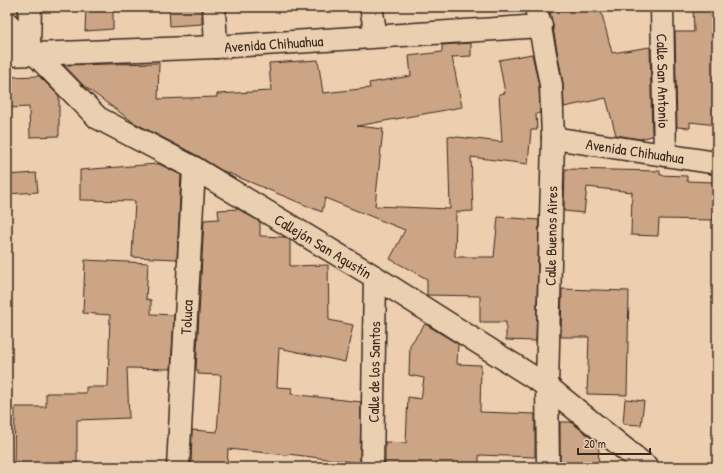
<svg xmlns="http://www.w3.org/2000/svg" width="724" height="474" font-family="'Patrick Hand',sans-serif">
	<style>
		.building { fill: #cca587; stroke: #3b2a1e }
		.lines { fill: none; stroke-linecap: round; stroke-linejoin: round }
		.minor-casing { stroke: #3b2a1e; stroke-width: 25 }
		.minor { stroke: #eacfb1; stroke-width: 22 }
		.labels { text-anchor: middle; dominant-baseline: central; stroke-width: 3; stroke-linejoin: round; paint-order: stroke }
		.street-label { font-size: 15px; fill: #3b2a1e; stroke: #eacfb1 }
	</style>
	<rect width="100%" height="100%" fill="#edceaf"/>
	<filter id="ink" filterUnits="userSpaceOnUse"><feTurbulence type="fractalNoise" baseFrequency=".025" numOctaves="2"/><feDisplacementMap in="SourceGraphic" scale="8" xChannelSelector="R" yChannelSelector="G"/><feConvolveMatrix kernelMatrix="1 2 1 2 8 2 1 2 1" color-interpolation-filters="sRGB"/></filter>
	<g filter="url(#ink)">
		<!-- building -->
		<path class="building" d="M86,7H113V29L85,31Z
			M169,7H202V24L170,26Z
			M549,7H600L612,53L650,47L652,136L640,139L616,135L606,98L564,107L563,83L553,28V25Z
			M693,7H717V125L690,122V128L677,127L675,32H694Z
			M471,43V56L452,57L462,107L357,126L383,129L375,206L450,209L448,136L502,142L499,94L505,93L499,60L532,54L539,86L540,113L536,114L537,130H531L528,164L471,157L473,211L456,212L455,257H494L498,217L539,220L536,341L506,340V322H480V296L427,295V279L390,259L405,230L325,198L322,212L221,170L200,157L133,122L84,86L64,65L159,63L158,99L217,97V94L271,91L269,63L318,60L323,93L370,88L369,83L411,76L409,56L442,52V45Z
			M39,76L59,96V136L30,137L29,107L7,108V77Z
			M157,163L181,175L177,259L132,257L135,201L80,200V170L157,164Z
			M565,169L660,171V175L687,176V181L714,182L713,220L659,219L658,236L631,235L632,192L587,187L584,213L564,211Z
			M36,173L38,192L7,194V175Z
			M238,209L260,222V236L284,237L290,240V266L328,265L329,320L353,325L345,362L279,348L277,387L292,388L291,394L361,402L360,463L288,454V455L228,449L227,467H191L192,430L217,432L221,375L198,374V370H196L204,220L219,219L218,210Z
			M85,260L148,263L146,299L151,300V314L174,315L171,369L127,368L129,418L77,420V467H14L15,407H46V393H86V387H108L110,315L83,313Z
			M562,289L629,291L627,395L587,394L589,337H561Z
			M425,324L458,344L457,364L481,365L480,412L535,414V457L479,455V467L385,466V442L406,443L408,397L421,399L424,378L409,375L410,345Z
			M625,399L644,401L641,425L623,424Z
			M560,422H571L599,444L598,467H560Z"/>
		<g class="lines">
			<!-- minor casing -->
			<g class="minor-casing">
				<g id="minor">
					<path d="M214,7L216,47"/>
					<path d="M371,7L376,36"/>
					<path d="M536,7L551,85L553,138L547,386L548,467"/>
					<path id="s1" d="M662,7L665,155"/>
					<path id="s2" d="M7,23L29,45L36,55L98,118L194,168L375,277L547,386L647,467"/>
					<path d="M29,45L30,7"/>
					<path id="s3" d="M7,55L216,47L541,26"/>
					<path id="s4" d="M553,138L717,163"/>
					<path id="s5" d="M178,467L194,168"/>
					<path id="s6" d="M372,467L375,277"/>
				</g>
			</g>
			<!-- minor -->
			<use href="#minor" class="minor"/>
		</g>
	</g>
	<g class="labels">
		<!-- street labels -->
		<g class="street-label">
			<text stroke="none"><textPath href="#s3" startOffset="267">Avenida Chihuahua</textPath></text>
			<text stroke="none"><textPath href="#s1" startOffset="74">Calle San Antonio</textPath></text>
			<text stroke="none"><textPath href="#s4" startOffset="83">Avenida Chihuahua</textPath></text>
			<text transform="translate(551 236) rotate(-89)">Calle Buenos Aires</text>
			<text stroke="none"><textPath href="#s2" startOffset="391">Callejón San Agustín</textPath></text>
			<text stroke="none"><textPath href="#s5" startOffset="150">Toluca</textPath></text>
			<text stroke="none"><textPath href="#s6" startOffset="95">Calle de los Santos</textPath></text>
		</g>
	</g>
	<!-- margin -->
	<rect width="724" height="474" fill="none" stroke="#eacfb1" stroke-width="24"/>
	<rect x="12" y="12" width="700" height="450" fill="none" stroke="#3b2a1e" stroke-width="1.5" filter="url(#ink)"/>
	<!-- scale -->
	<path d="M578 448v6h72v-6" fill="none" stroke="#3b2a1e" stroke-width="2"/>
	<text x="584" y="448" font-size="12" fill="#3b2a1e" stroke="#eacfb1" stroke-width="3" paint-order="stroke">20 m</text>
</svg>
